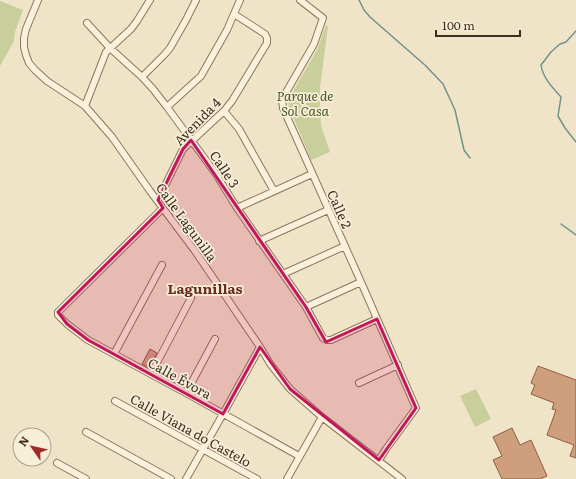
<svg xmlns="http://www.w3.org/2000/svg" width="576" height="479" font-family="Literata,serif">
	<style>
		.green { fill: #c9cf9b }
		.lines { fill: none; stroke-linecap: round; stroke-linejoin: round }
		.stream { stroke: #6f938a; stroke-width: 1.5 }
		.building { fill: #cf9f7d; stroke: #8d5f41 }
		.street-casing { stroke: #8d765c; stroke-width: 8 }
		.street { stroke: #faf1dc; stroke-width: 6 }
		.marked { fill: #c2185b; fill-opacity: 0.2; stroke: #c2185b; stroke-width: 3; stroke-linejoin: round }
		.labels { text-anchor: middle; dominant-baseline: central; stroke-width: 3.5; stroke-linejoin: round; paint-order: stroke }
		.park-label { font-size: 13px; font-style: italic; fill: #4d5a26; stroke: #f7eed8 }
		.street-label { font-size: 13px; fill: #3d2e20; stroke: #f7eed8 }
		.neighbourhood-label { font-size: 14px; font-weight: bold; fill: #6b2e1e; stroke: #f7eed8 }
	</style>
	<rect width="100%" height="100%" fill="#f0e4c8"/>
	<!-- green -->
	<path class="green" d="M0,1L23,10L15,32L14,41L0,66Z
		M326,25L328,26L320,88V109L321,126L330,152L311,160L289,107L288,100L317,50Z
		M476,389L491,419L475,427L460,396Z"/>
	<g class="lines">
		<!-- stream -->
		<path class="stream" d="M359,0L364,10L370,17L426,66L443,84L455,110L464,150L470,158
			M576,31L566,42L560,44L551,52L541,65C543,78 552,87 561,97L558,116L565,128L576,142
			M561,224L576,235"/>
	</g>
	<!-- building -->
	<path class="building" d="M150,349L157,353L149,368L142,364Z
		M538,366L576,380V458L570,456L574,445L547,435L556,410L552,409L554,403L531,394L535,385L531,383Z
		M512,428L520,445L531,440L547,476L540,479H502L493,460L502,456L493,437Z"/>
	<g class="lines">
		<!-- street casing -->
		<g class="street-casing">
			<path id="street" d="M38,0L26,29L24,38V47L26,55L29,63L35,70L47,81L85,106L112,137L150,191L195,251L260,347L271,365L290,389L322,417L402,479
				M300,0L323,18L314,44L284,96L282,100L283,108L361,282L416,408L386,449L379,460
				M87,23L110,48L142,77L153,89L167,107L216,174L237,208L306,307L323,338L327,340H331L377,319
				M142,77L165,54L170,48L186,20L196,0
				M85,106L106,52L131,29L137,21L150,0
				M167,107L201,76L227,30L240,0
				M224,111L239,129L274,191
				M158,200L183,149L224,111L232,101L267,43V38L265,34L234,14
				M163,208L58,312V315L67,324L88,340L186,393L299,456
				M237,208L312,174
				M259,241L328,210
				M283,274L345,246
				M306,307L361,282
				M114,354L162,265
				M151,374L191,298
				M359,383L398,365
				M186,393L215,339
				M115,401L257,479
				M86,432L171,479
				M57,463L86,479
				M186,479L223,414L260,347
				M287,479L322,417"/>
		</g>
		<!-- street -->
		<use href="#street" class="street"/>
	</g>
	<!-- marked area -->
	<path class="marked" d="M191,140L306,307L326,342L377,319L416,408L379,460L290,389L260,347L223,414L88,340L67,324L58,312L163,208L158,200L183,149Z"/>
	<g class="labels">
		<!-- park labels -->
		<g class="park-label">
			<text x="305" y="95">Parque de<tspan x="305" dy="15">Sol Casa</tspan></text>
		</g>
		<!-- street labels -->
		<g class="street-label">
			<text transform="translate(197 121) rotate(-46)">Avenida 4</text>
			<text transform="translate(225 169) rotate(56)">Calle 3</text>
			<text transform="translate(340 209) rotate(66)">Calle 2</text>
			<text transform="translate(187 222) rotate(54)">Calle Lagunilla</text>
			<text transform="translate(180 378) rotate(29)">Calle Évora</text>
			<text transform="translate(191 430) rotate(29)">Calle Viana do Castelo</text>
		</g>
		<!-- neighbourhood labels -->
		<g class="neighbourhood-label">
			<text x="205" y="288">Lagunillas</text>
		</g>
	</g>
	<!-- north arrow -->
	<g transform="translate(32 447) rotate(304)"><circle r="19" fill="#f7eed8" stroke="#ada18e"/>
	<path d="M0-3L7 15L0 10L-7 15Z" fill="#9e2a2b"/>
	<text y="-6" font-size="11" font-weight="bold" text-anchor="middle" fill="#3d2e20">N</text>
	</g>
	<!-- scale -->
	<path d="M436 30v6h84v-6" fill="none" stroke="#3d2e20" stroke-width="2"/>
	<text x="442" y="30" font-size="12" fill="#3d2e20" stroke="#f7eed8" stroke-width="3" paint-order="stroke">100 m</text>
</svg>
